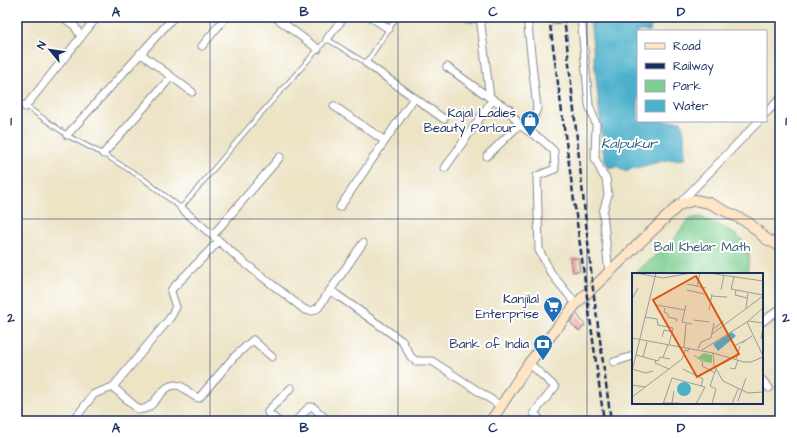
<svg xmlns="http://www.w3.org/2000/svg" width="797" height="438" font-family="'Architects Daughter',sans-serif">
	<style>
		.green { fill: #7ece8f; stroke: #4c7e76 }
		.water { fill: #4cb0cb; stroke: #347094 }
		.building { fill: #eca198 }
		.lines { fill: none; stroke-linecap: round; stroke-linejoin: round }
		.service-casing { stroke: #848a92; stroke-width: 5.5 }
		.minor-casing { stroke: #848a92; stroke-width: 9 }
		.secondary-casing { stroke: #848a92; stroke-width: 12 }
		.service { stroke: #fff; stroke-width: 3.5 }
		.minor { stroke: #fff; stroke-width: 7 }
		.secondary { stroke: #fde5c5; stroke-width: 10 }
		.rail { stroke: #1b2f5e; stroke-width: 2.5; stroke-dasharray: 6 3; stroke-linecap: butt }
		.grid { fill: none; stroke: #1b2f5e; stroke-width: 1; stroke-opacity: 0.55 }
		.labels { text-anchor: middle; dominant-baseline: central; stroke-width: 4; stroke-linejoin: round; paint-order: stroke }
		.poi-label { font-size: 13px; fill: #1b2f5e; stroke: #fff; text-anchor: end }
		.park-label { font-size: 13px; fill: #395f6d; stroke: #fff }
		.water-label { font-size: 14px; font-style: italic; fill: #2c5c84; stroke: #fff }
		.inset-road { fill: none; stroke: #999c9c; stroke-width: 1 }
		.view { fill: #de5710; fill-opacity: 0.15; stroke: #de5710; stroke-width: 2 }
		.inset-edge { fill: none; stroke: #1b2f5e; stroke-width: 2 }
		.neatline { fill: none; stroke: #1b2f5e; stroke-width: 1.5 }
		.grid-label { font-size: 13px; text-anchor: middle; font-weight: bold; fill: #1b2f5e }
	</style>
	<rect width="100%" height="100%" fill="#fff"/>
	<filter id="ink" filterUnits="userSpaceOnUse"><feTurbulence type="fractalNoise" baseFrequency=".025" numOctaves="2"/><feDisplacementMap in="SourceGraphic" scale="8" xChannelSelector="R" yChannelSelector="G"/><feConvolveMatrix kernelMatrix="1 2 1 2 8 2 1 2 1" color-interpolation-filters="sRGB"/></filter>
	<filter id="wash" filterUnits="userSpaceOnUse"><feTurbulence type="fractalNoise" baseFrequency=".012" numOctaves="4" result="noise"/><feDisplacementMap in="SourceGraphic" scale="16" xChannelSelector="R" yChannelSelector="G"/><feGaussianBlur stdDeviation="0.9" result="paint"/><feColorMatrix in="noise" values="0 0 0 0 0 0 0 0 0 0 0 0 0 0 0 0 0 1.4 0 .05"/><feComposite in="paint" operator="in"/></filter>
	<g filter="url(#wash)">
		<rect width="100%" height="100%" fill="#ede4c6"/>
		<!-- green -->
		<path class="green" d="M700,217C716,224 747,234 749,255C749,261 748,268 747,274H634L672,241L689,219Z"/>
		<!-- water -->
		<path class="water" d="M590,17H653L650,31H638V121H681L684,133L685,159L667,160L624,171L617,166L609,168L604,158Z"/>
		<g id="blocks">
			<!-- building -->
			<path class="building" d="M551,17H561V23L552,24Z
				M571,258H578L580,271L573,272Z
				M577,314L585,325L579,331L570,322Z"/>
		</g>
	</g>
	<g filter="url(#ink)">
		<use href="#blocks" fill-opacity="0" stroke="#848a92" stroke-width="1"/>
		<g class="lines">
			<!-- service casing -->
			<g class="service-casing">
				<path id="service" d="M17,100L70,137L103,154L141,177L181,208L249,127L327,39L366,63L397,17"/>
			</g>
			<!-- minor casing -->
			<g class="minor-casing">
				<path id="minor" d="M62,17L74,25L81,37
					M275,17L318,49
					M371,17L389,29
					M460,17L468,20L478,17
					M480,17L490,98
					M527,17L537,109L528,131
					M581,17L589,105L596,124L595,158L603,175L606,178L608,195L603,212L609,274
					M327,39L344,17
					M202,46L226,17
					M140,53L192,92
					M366,63L444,119
					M447,67L490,98L509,109L519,125L542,140L554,151L555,169L537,176L539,250L551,273L576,304
					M334,106L385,141
					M25,107L97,17
					M766,113L780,99
					M67,135L172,19
					M103,154L171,77
					M487,156L519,125
					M445,168L493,99
					M680,203L759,121
					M340,207L414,98
					M181,208L242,261L305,310L312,311L318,308L363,243
					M213,235L280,157
					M330,290L402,341L411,357L416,361H432L501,406
					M762,322L780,309
					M614,362L633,356
					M529,363L555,387L534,413L541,421
					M762,380L769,388
					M113,387L138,409C154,413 159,386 175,385C186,385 189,396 199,398L234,357L253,340L272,357
					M73,421L94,394L113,387L170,318L176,307L171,292L172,289L219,241
					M278,421L268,413V411L291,388
					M296,421L309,407H313L328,421"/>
			</g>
			<!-- secondary casing -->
			<g class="secondary-casing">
				<path id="secondary" d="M491,421L529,363L576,304L679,205L694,200L709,203L749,223L766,239L780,246"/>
			</g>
			<!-- service -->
			<use href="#service" class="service"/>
			<!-- minor -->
			<use href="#minor" class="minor"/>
			<!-- secondary -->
			<use href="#secondary" class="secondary"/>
			<!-- rail -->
			<path class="rail" d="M549,17L604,421
				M564,17L593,289L611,421"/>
		</g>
	</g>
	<!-- grid -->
	<path class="grid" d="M210,17V421M398,17V421M587,17V421M17,219H780"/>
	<!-- icons -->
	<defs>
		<g id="shop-pin" transform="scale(1)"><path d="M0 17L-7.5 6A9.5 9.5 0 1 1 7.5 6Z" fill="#1f6fb2" stroke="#fff"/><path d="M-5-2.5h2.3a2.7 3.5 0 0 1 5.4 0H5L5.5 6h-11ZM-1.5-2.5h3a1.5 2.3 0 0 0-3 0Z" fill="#fff"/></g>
		<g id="supermarket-pin" transform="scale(1)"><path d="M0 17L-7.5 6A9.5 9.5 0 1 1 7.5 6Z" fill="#1f6fb2" stroke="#fff"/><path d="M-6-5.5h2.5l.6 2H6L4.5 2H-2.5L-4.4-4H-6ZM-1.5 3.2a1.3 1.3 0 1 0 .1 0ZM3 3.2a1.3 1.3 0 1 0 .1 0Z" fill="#fff"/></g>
		<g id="bank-pin" transform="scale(1)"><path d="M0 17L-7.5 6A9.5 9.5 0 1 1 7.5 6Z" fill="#1f6fb2" stroke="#fff"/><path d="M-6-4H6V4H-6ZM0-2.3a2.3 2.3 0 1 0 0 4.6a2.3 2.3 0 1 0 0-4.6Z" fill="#fff"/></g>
	</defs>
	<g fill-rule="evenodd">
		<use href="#shop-pin" x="530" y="120"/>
		<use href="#supermarket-pin" x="553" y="306"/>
		<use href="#bank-pin" x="543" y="344"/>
	</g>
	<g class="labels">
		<!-- poi labels -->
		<g class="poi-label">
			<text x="516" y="113">Kajal Ladies<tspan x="516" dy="15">Beauty Parlour</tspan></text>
			<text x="539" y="299">Kanjilal<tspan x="539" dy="15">Enterprise</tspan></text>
			<text x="529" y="344">Bank of India</text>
		</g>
		<!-- park labels -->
		<g class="park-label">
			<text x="702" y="247">Ball Khelar Math</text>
		</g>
		<!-- water labels -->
		<g class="water-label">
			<text x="629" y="144">Kalpukur</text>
		</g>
	</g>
	<!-- overview -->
	<g transform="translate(632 273)">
		<rect width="131" height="131" fill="#ede4c6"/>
		<path d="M72,80L80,82V90L73,89L66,84Z" fill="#7ece8f"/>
		<path d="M100,59L104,63L86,78L81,71ZM45 116a7 7 0 1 1 14 0a7 7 0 1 1-14 0Z" fill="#4cb0cb"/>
		<path class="inset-road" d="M3,0L31,5L59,0M76,0L131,8M102,4L99,16L131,22M55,11L74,15M65,13L68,0M55,17L72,21M89,17L92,2M104,17L103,22L115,25M79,23L95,24M0,26L6,15M24,32L53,37M54,32L50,49L60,51M33,35L32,39L36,41V44L45,46L44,49M114,35L116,20M131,35L115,49L131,83M77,37L80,21M13,44L25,46L26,52L41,55L37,71M62,47L77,49M116,48L131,50M81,56L92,48M80,61L131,23M30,64L32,57L41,59M0,65L81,80L82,92L91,108L116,120L131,119M129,66L131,54M110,70L120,63M102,73L114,67M52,74L54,51M66,76L69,69L79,65L82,50M70,77L115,49M81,80L112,89H119L131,84M4,82L26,88L28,84L38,86M62,82L71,89L70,93L83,100M11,84L15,69M31,84L36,72M104,86L108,73M24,87L23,90L37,96L50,86L53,77L56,78L57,75M98,95L103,96L106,87M0,96L14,100L21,98M51,96L71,106L69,113M0,98L24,0M0,112L13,114M0,124L37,96M106,128L114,105M31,130H47M40,130L42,118M31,131L40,105L73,114L64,131M80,131L84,116L78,113L84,96M100,131L106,116"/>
		<path class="view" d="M64,3L107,81L65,104L21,27Z"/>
		<rect width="131" height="131" class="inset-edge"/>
	</g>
	<!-- margin -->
	<rect width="797" height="438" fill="none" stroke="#fff" stroke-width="44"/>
	<!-- legend -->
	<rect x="637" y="30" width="130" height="92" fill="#ffffff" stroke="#a4acbf"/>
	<rect x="645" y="43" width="20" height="6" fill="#fde5c5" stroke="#a4acbf"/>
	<text x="673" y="50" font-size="12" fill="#1b2f5e">Road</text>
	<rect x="645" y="63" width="20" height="6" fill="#1b2f5e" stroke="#a4acbf"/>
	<text x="673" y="70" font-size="12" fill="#1b2f5e">Railway</text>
	<rect x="645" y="80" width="20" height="12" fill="#7ece8f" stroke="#a4acbf"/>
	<text x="673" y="90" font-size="12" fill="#1b2f5e">Park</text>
	<rect x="645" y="100" width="20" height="12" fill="#4cb0cb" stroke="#a4acbf"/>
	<text x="673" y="110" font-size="12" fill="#1b2f5e">Water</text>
	<!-- north arrow -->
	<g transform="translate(50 50) rotate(299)" stroke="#ffffff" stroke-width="3" paint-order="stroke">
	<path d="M0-3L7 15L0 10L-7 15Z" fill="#1b2f5e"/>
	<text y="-6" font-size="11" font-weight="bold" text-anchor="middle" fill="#1b2f5e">N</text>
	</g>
	<rect x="22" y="22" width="753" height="394" class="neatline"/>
	<g class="grid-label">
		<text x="116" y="16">A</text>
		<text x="304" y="16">B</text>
		<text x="493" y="16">C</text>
		<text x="681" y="16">D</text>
		<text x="11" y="125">1</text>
		<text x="786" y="125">1</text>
		<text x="11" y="322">2</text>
		<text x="786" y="322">2</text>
		<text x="116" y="432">A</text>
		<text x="304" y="432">B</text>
		<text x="493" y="432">C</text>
		<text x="681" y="432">D</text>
	</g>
</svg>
